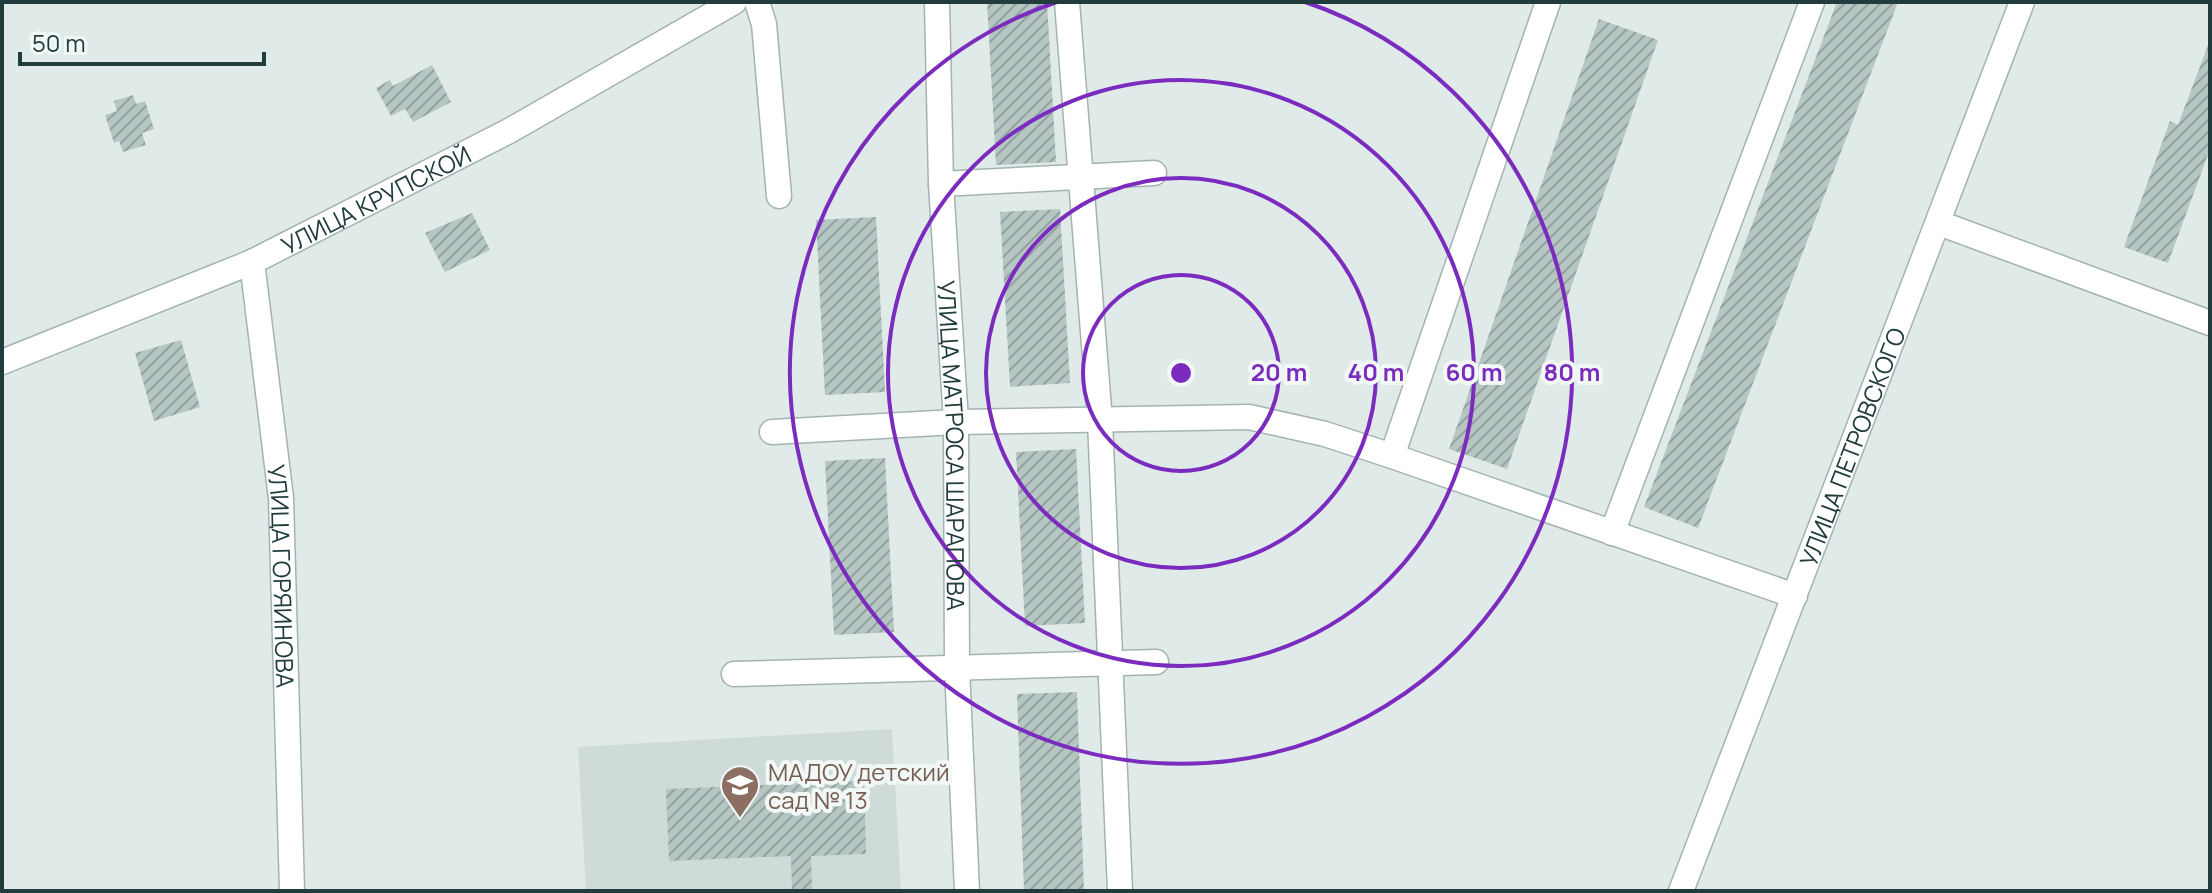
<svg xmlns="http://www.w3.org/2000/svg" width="2212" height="893" font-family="Manrope,sans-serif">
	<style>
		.built { fill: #cedbd9 }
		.building { fill: url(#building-hatch) }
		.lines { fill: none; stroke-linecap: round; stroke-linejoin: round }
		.minor-casing { stroke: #a3b3b2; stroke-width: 27 }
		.minor { stroke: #fff; stroke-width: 24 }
		.ring { fill: none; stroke: #7b2cbf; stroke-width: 4 }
		.labels { text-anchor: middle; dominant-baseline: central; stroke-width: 8; stroke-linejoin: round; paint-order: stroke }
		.street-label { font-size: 24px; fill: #203c3c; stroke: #f1f8f6 }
		.education-label { font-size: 24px; fill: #785e54; stroke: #f1f8f6; text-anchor: start }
		.centre { fill: #7b2cbf; stroke: #f1f8f6; stroke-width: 4 }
		.ring-label { font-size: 24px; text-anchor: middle; font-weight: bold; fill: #7b2cbf; stroke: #f1f8f6; stroke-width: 8; stroke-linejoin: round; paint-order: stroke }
	</style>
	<defs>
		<pattern id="building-hatch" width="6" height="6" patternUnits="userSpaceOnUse" patternTransform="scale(2)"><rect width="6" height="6" fill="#b5c6c3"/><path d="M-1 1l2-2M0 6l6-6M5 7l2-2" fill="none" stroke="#93a2a0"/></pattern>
	</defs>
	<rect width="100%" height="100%" fill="#e0ebe9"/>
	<!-- built -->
	<path class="built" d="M892,729L901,891H586L578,747Z"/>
	<!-- building -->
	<path class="building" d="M987,2H1047L1056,162L996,165Z
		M1837,2H1898L1698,528L1644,507Z
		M1599,19L1658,40L1507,469L1449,449Z
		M2210,40V149L2168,263L2124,247L2170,121L2178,125Z
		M432,65L451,102L413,122L405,109L391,116L376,88L390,80L393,86Z
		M133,95L136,104L145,101L154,129L142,133L146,145L123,152L119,141L114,143L105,115L117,111L114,101Z
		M1060,209L1070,383L1010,387L1000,212Z
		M472,213L490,250L445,272L425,233Z
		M876,217L885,392L825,395L816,220Z
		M181,340L200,407L154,421L135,353Z
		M1076,449L1085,623L1025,626L1016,452Z
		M885,458L894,632L834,635L825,461Z
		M1077,692L1084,891H1024L1017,694Z
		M864,781L866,854L811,856L812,891H792L791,856L669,861L666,789Z"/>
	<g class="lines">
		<!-- minor casing -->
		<g class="minor-casing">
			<g id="minor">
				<path d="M757,2L764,24L779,196"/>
				<path id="s1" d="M937,2L941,184L956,422L957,668L967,891"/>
				<path d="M1067,2L1100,421L1120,891"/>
				<path d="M941,184L1154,173"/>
				<path d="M1939,223L2210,323"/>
				<path id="s2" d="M252,262L281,498L292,891"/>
				<path id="s3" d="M2,362L252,262L509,131L734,2"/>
				<path d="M772,432L956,422L1249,417L1325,434L1392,456L1795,596"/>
				<path d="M1392,456L1548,2"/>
				<path d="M1612,533L1812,2"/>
				<path d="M734,674L1156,662"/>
				<path id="s4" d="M1681,891L2022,2"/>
			</g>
		</g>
		<!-- minor -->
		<use href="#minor" class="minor"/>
	</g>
	<!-- distance rings -->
	<g class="ring">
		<circle cx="1181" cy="373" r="98"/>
		<circle cx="1181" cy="373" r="195"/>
		<circle cx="1181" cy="373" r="293"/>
		<path d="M1305 2A391 391 0 1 1 1057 2"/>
	</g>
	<!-- icons -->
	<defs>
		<g id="school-pin" transform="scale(2)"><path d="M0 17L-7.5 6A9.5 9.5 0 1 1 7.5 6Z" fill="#8d6e63" stroke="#f1f8f6"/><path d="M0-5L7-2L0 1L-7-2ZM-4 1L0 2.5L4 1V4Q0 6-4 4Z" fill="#fff"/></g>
	</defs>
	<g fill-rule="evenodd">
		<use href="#school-pin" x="740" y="785"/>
	</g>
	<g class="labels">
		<!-- street labels -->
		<g class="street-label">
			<text stroke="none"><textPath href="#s3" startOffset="408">УЛИЦА КРУПСКОЙ</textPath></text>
			<text stroke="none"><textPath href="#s1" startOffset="444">УЛИЦА МАТРОСА ШАРАПОВА</textPath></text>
			<text stroke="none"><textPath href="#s4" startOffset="476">УЛИЦА ПЕТРОВСКОГО</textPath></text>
			<text stroke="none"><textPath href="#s2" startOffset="316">УЛИЦА ГОРЯИНОВА</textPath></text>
		</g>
		<!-- education labels -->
		<g class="education-label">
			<text x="768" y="771">МАДОУ детский<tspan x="768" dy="28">сад № 13</tspan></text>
		</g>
	</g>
	<circle cx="1181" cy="373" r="12" class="centre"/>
	<g class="ring-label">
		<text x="1279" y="381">20 m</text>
		<text x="1376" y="381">40 m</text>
		<text x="1474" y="381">60 m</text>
		<text x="1572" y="381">80 m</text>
	</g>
	<!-- border -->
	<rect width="2212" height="893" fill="none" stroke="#203c3c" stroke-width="8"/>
	<!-- scale -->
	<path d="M20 52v12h244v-12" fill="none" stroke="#203c3c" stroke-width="4"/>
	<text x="32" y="52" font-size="24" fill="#203c3c" stroke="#f1f8f6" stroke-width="6" paint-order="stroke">50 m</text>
</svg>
